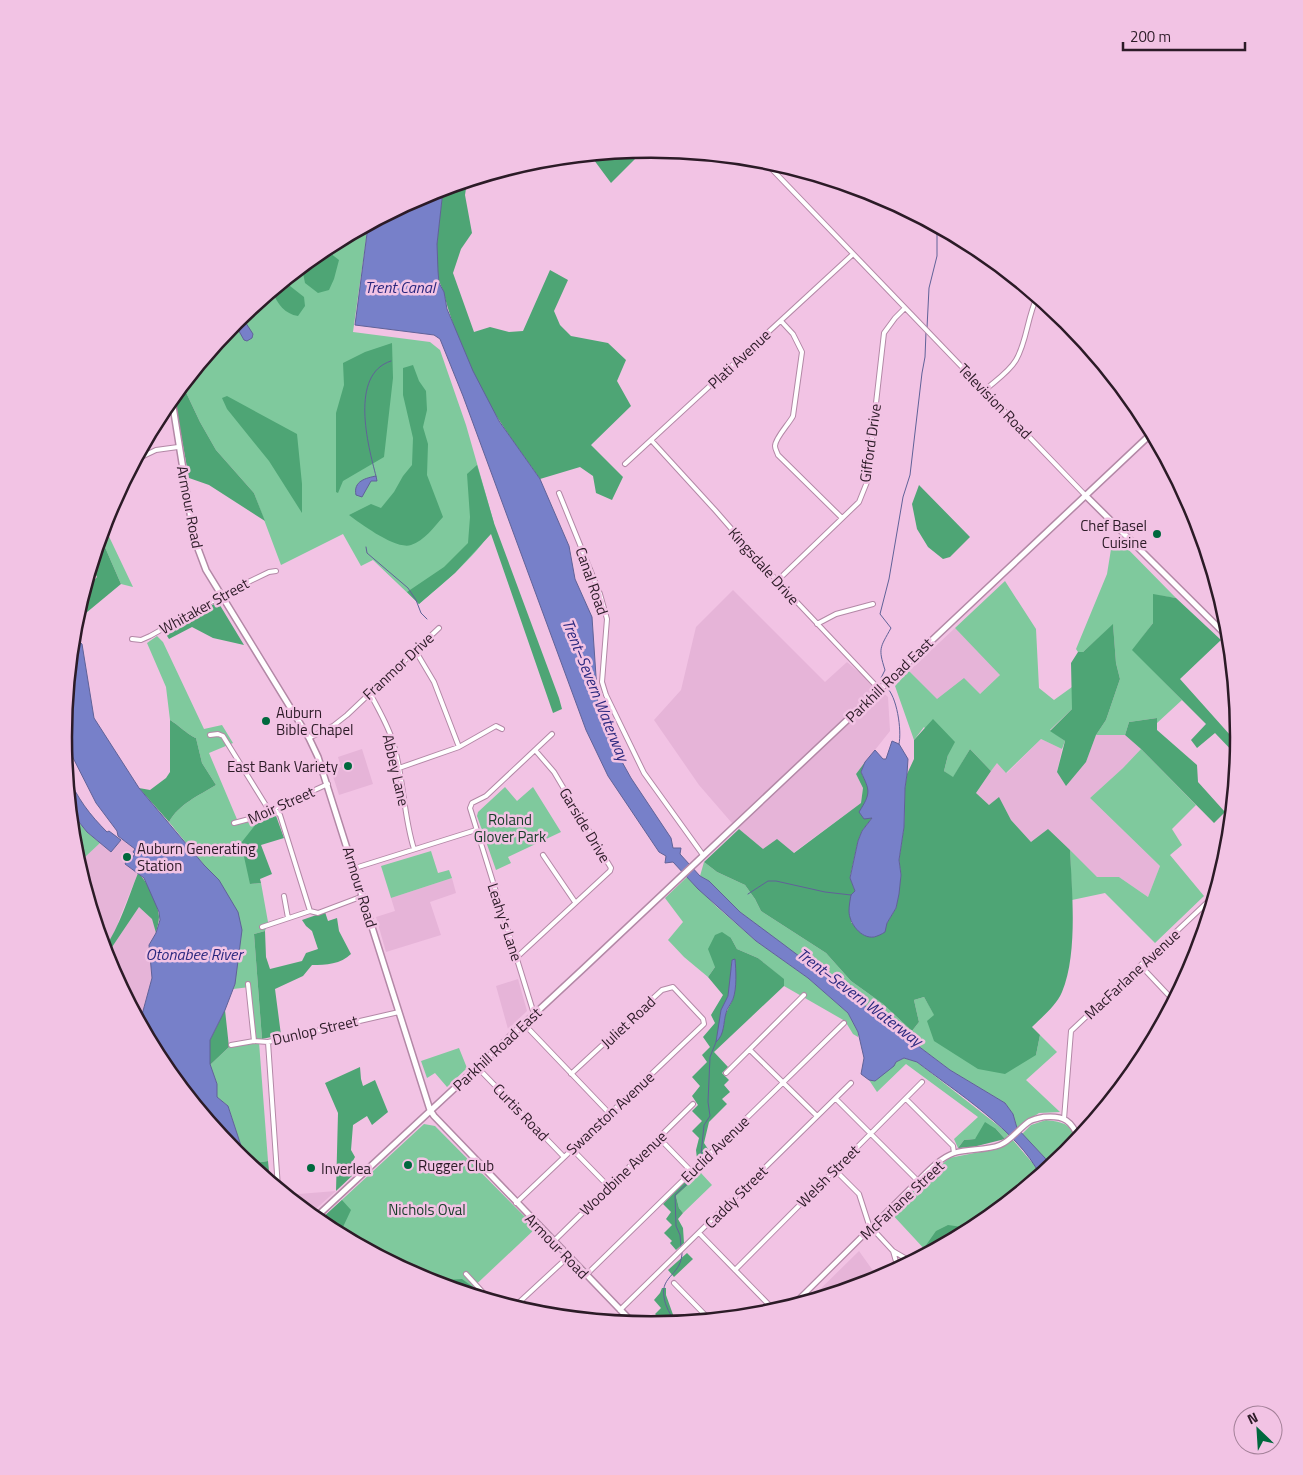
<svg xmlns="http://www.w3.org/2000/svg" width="1303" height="1475" font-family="'Titillium Web',sans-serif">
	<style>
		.built { fill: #e6b4d8 }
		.green { fill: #7fc99d }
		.forest { fill: #4ea575; fill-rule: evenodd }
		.water { fill: #7780c9; stroke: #606298 }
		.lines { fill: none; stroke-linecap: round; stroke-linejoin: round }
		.stream { stroke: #606298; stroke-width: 1 }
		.minor-casing { stroke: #b388a6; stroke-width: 6 }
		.tertiary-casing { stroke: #b388a6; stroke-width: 7 }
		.secondary-casing { stroke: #b388a6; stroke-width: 8 }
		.minor { stroke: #fff; stroke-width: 4 }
		.tertiary { stroke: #fff; stroke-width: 4.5 }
		.secondary { stroke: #fff; stroke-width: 5 }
		.poi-dot { fill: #00683d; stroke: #f2c3e4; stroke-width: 2 }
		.labels { text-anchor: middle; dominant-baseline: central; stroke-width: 5; stroke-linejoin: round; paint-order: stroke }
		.street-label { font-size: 15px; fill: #2c1b27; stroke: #f2c3e4 }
		.poi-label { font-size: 15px; fill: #2c1b27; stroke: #f2c3e4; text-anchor: start }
		.park-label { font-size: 15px; fill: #193e2a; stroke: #f2c3e4 }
		.water-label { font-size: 16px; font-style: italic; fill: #2a287e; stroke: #f2c3e4 }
		.rim { fill: none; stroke: #2c1b27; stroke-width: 2.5 }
	</style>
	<rect width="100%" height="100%" fill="#f2c3e4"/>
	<!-- built -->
	<path class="built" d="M733,590L825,682L847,662L888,697L890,731L856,774L863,788L861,803L793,853L763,850L731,822L699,785L654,720L681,690L696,627Z
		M955,628L1001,674L980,694L937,700L909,671Z
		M1096,735H1125L1141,749L1123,768L1090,798L1160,866L1148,897L1119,877H1097L1031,842L1011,820L999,798L989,805L976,793L997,762L1007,773L1041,739L1062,749L1057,772L1086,762Z
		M362,749L373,784L339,795L331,770L341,767L338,757Z
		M122,839L135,849V854L129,862L125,863L138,873L120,917L115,933L104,949L92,908L83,859L100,843L111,852Z
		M452,878L456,893L430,902L441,935L386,952L376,917L395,911L391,898Z
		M139,907L152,919L156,933L149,945L152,978L140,1022L106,956Z
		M518,979L527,1011L508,1029L496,986Z
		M336,1191L310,1214L286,1195Z
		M859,1251L879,1279L807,1302Z"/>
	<!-- green -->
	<path class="green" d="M368,226L353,332L430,342L440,350L466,425L494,523C485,550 441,585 419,604L373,560L361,566L343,534L281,565L254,493L216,450L200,422L183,386L236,322L325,249Z
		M104,526L133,587L121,584L101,538Z
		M1118,539L1176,598L1154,595L1153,623L1133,650L1182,700L1157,723V718L1129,722L1125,735H1096L1106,720L1120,679L1116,663L1113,625L1083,652H1078L1076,649L1107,574L1112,543Z
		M1005,581L1036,629L1039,688L1054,700L1072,687V709L1050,730L1065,741L1062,749L1041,739L1006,773L997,763L991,771L970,749L953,778L944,771L948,755L924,727L914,740L895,686L909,671L937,699L964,678L980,694L1000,675L955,628Z
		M157,636L163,642L204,729L222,725L233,743L209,753L239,824L256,818L250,884L261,883L268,922L265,931L254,934L262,1039H256L250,987L233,989L235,984L219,880L204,865L169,822C179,804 198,796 216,785L202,763L196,738C191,737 177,724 170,720L166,687L147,643Z
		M1141,749L1196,805L1172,829L1182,845L1170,855L1204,896L1155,943L1105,893L1072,900L1070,850L1097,877H1119L1148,897L1160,866L1090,798L1123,768Z
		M505,787L517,801L533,787L561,832L508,857L511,863L496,870L477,816L478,812Z
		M71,812L87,832L100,843L83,859L92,908L75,852Z
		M431,851L438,873L449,870L452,878L391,898L381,866Z
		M704,862L717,872L745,885L755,899L761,911L826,953L851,981L883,1004L912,1031L919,1022L914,1000L924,997L935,1016L1036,1055L1040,1035L1057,1052L1026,1080L1060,1112L1039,1113L1017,1128L1013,1114L1005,1103L950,1070L740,912L709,881L700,876Z
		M687,877L717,907L756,941L808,978L848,1013L858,1032V1037L853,1034L845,1021L784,986L783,979L758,958L737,949L731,938L715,967L708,977L684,957L668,940L683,922L665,898Z
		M253,1042H259L268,1161L249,1164L246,1161L228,1106L217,1097V1084L210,1065L229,1047Z
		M459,1048L467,1068L447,1087L435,1073L427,1078L421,1061Z
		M904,1058L917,1062L1009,1134L1005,1139L996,1129L975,1139L964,1140L958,1148L954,1139L978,1117L906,1064L877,1092L869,1080L875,1081L896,1062Z
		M1046,1120C1063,1122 1074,1124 1075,1143L1067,1153L1051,1167L1045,1158L1022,1134L1031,1125Z
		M424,1124L435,1126L536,1228L467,1293L426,1280L325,1226L319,1221Z
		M1012,1139L1036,1167L1040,1175L978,1226L928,1253L890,1212L949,1158L1000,1148Z
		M701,1173L712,1185L683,1213L679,1208L676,1196C684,1188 693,1181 701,1173Z"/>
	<!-- forest -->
	<path class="forest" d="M643,151L611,183L591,156Z
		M467,182L465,195L472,233L461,249L453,273L474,332L490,327L509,332L523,331L550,270L568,280L554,311L560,325L571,336L608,343L626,360L617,381L631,406L591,445L623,477L612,500L596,493L593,476L580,467L540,479C527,460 513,442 501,423C478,388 454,334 444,294C443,289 440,285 439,280C433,251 440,219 443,190Z
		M330,246V253L339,260L334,279L329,290L318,293L305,283L302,268Z
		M290,278V286L304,297L305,306L298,316C285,314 277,304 273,292Z
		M392,343L393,378L384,457L343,481L338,493L336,492V413L344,385L343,363L365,352Z
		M413,365L419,381L426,391L427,410L423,427L428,444L427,475L443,517C435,526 424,541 411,545C396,550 361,524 349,515L371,504L381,508L394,492L403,476L412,465L413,438L403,395V368Z
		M183,386L200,422L216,450L254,493L265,521L209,485L189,478L174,397Z
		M227,396L297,434L302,484V513L269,461L227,409L222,398Z
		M477,465L494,523L559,698L562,709L553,713L491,534L455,573L419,604L407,592L444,567L468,543L470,517L467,474Z
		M919,485L970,537L950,557L943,559L928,547L917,529L912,504Z
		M101,538L121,584L86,613L87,610L82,601L86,586H89L97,577L92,567Z
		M1153,594L1176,598L1221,640L1180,679L1239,745L1237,756L1215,733L1197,748L1191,740L1206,724L1132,650L1153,623Z
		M218,602L244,645L213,638L192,627L169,639L164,631Z
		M1113,624L1116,663L1120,679L1106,720L1096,735L1086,762L1066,786L1057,772L1065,741L1050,731L1072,709L1071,663L1078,652H1083Z
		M1157,718V730L1197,765L1198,782L1225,812L1214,823L1141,749L1125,735L1129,722Z
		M933,719L955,742L948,755L944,771L953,777L970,749L991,771L976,793L989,805L999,797L1011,820L1031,842L1048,829L1070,850C1072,891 1078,954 1062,992C1056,1006 1043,1016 1032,1027L1040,1035L1036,1055L1005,1074L978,1069L934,1041L927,1021L934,1015L924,997L914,1000L919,1022L912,1031L883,1004L851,981L826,953L761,911L755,899L745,885L717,872L704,862L739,829L763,849L777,839L794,853L861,803L863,788L856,774L865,762L861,772L869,788L867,801L869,817L872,818L862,831L858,841L850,877L855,891L851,922C858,930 864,936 875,937L887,923L896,908L901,875L899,860L904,827L905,788L907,774L914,759V740Z
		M170,720C177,724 191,737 196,738L202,763L216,785C198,796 179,804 169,822L139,788L150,790L166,778L170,772Z
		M275,813L284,838L261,845L272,874L260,879L261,883L250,884L241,843L256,824V820Z
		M138,873C147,880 159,906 159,917C159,922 157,928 156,933L152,919L139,907L106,956L104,949C120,926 128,898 138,873Z
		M325,912L328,921L337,918L339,931L351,954C341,964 326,965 312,965L303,976L275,989L281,1035L262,1039L254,934L265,931L266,957L270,969L302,961L306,953L318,949L312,931L306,926L302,920Z
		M722,932L731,938L737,949L758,958L784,979V986L714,1052L728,1067L722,1073L729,1080L724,1085L730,1092L722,1099L727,1104L709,1122L704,1143L708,1149L697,1159L696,1150L699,1138L692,1131L702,1121L692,1111L698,1105L692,1096L700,1086L692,1077L707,1062L702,1055L710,1047L703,1037L715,1023L711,1015L723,995L708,977L715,967L708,949L715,935ZM732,960H735V988L733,999L725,1015L723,1029C716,1013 724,1010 728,996C731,985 731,971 732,960Z
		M225,1010L229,1047L210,1065V1040Z
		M360,1067L361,1079L363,1086L375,1080L388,1112L372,1125L367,1116L353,1125L351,1150L355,1157L349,1168L354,1174L336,1191L338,1113L325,1083Z
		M985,1122L996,1129L1005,1139L973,1147L958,1148L964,1140L975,1139Z
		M268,1161L270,1181L249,1164Z
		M697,1169L701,1173C693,1181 684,1188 676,1196L679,1208L683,1213L678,1219L683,1228L684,1243L676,1250L670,1243L672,1241L664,1233L672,1225L666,1219L671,1212L663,1204Z
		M342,1200L351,1210L343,1227V1236L319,1221Z
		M948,1225L969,1228L970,1231L928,1253L924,1248L936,1231Z
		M687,1253L693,1259L674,1277L668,1270Z
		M462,1279L473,1287L467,1293L429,1281Z
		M662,1288H666V1295L676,1323L665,1324L655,1314L661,1308L654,1300L660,1293Z"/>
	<!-- water -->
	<path class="water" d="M443,190L437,244L438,271L439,283L444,292L447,309L473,371L499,421L540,479L569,546L575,579L592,617L598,706L601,724L631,778L671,838L673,848H681L680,854L700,876L709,881L740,912L783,944L950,1070L1005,1103L1013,1114L1017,1128L1045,1158L1051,1167L1040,1175C1018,1131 956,1092 917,1062L904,1058L896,1062L894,1066L875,1081L869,1080L861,1074L864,1058L858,1032L848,1013L808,978L756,941L698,889L673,862L665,863L666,856L659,852L608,776L586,730L463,396L440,339L434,335L355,325L368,226L427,194Z
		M242,317L253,334L252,338L247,341L244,340L235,324Z
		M376,476L377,481H371L362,497L356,495C353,481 366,478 376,476Z
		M74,637L82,644L94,718L139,788L204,865L219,880L238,912L242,930L235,984L225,1010L210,1040V1064L217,1084V1097L228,1106L246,1161L236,1153L163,1064L140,1022L152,978L149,945L156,933L160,920L159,912L144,878L125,864L127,860L129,862L135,854L133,852L135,849L118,836L117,831L96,803L64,740Z
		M892,741L899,744L908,759L907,774L905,788L904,827L899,860L901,875L899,894L896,908L887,923L885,932C882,934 878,936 874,937C861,939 849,923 849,911C849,906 850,900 851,895L855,891L850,878L858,841L862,831L872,818L864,819L859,812C871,793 870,791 861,772L865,762L875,750L883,759H886Z
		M68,776C77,798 90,815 107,832L109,831L121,840L111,852L87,832L71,812Z
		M735,959C736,971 737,988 733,999C731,1004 727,1008 726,1013C723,1023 725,1034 716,1042L721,1010L728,996L732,960Z"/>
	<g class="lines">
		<!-- stream -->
		<path class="stream" d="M927,328L929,288L937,256V227
			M376,476C368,446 349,374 391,361
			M366,547L367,553L408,588L416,600L421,613L427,619
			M883,682L881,678L885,670C878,648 880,648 891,628L880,614L889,579L903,497L910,475L922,373L925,357L926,332
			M886,687C897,695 902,731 899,744
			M748,894L768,881H776L825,892L851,895
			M701,1155L704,1125L710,1116L708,1102L710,1057L716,1042
			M681,1247L680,1235L676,1226L675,1195L699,1172
			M675,1323C671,1315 665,1306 664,1297C660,1275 683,1275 682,1251"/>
		<!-- minor casing -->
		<g class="minor-casing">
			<path id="minor" d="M764,161L1085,495
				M781,321L793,334L802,352L793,416C789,424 775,438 775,446C775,449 777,452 778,455L842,518
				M985,390C995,381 1009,372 1016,360C1027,341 1027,318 1037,297
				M651,440L715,510L777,581L880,690
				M137,459L156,450L178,447
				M625,464L852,255
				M559,493L600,594L607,619L602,682L606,695L644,773L703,855
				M777,581L859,502L867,482L884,333L895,318L905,308
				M817,624L836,614L873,604
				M132,639L141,640L150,636L238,587L269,572L276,571
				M415,650L434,682L459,747
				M370,693C378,709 388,725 393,742C404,777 403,815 414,849
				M210,735L218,734L223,736L267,807L276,811L280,815L310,911
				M309,738L333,726L347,715L439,628
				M399,768L459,747L496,726L502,729
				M234,823L253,818L328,784
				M543,855L575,902
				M355,868L476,830
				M284,896L288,918
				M262,927L310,911L318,913L363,896
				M516,958L610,871L611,868L554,772L535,750
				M1141,966L1174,1001
				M248,984L254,1041
				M534,1014L470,808L472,803L486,796L552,734
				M524,1024L609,1113
				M268,1042L278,1188
				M231,1045L254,1041L268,1042L399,1012
				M750,1050L817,1116
				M478,1068L564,1157
				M726,1073L804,995
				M836,1099L918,1181
				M906,1099L953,1146L954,1153
				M1064,1119L1071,1031L1215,895
				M659,1138L691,1171
				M572,1149L609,1187
				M835,1170L859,1194L869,1225L893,1251L905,1258L908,1264
				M516,1203L704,1024L703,1019L673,987L662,990L571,1074
				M699,1233L775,1311
				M553,1242L693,1104
				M893,1251L897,1265L900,1268
				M735,1270L922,1082
				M466,1274L490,1300
				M586,1275L844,1023
				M674,1283L710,1320
				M514,1307L568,1257
				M620,1310L851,1083
				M621,1322L627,1317"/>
		</g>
		<!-- tertiary casing -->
		<g class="tertiary-casing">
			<path id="tertiary" d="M792,1306L918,1181C928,1171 940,1158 954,1153C969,1148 985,1151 1000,1145C1011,1141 1019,1128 1030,1121C1034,1119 1039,1118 1044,1117C1064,1115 1072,1121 1079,1139"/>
		</g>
		<!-- secondary casing -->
		<g class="secondary-casing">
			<path id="secondary" d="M172,400L194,538L206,570L309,738L318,757L430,1110L434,1116L633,1323
				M1085,495L1230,639
				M315,1218L584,968L1152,433"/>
		</g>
		<!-- minor -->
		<use href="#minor" class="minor"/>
		<!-- tertiary -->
		<use href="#tertiary" class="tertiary"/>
		<!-- secondary -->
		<use href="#secondary" class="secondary"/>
	</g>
	<!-- markers -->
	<g class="poi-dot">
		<circle cx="1157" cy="534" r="5"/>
		<circle cx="266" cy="721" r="5"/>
		<circle cx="348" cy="766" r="5"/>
		<circle cx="127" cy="857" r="5"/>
		<circle cx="408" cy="1165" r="5"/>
		<circle cx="311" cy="1168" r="5"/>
	</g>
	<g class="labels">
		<!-- street labels -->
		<g class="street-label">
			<text transform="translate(739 359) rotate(-43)">Plati Avenue</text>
			<text transform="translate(995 401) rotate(46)">Television Road</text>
			<text transform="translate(870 443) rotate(-82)">Gifford Drive</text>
			<text transform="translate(190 507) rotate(79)">Armour Road</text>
			<text transform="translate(764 566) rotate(48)">Kingsdale Drive</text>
			<text transform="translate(592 581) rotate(71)">Canal Road</text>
			<text transform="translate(204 606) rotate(-29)">Whitaker Street</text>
			<text transform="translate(398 666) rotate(-43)">Franmor Drive</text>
			<text transform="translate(889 680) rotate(-44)">Parkhill Road East</text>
			<text transform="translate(396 770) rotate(77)">Abbey Lane</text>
			<text transform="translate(281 805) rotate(-24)">Moir Street</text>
			<text transform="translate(585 825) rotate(59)">Garside Drive</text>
			<text transform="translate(360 887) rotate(73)">Armour Road</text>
			<text transform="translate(505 922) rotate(72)">Leahy's Lane</text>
			<text transform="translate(1132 974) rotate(-43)">MacFarlane Avenue</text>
			<text transform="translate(628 1022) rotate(-43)">Juliet Road</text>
			<text transform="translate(315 1030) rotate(-13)">Dunlop Street</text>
			<text transform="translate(497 1049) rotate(-43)">Parkhill Road East</text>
			<text transform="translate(521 1112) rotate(46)">Curtis Road</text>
			<text transform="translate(610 1113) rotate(-43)">Swanston Avenue</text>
			<text transform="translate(715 1149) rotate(-44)">Euclid Avenue</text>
			<text transform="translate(623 1173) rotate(-44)">Woodbine Avenue</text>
			<text transform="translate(828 1176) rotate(-45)">Welsh Street</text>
			<text transform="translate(736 1197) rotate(-45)">Caddy Street</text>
			<text transform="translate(902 1200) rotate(-43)">McFarlane Street</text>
			<text transform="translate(557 1246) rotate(46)">Armour Road</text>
		</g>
		<!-- poi labels -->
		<g class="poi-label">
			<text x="1147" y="525" text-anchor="end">Chef Basel<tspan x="1147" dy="17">Cuisine</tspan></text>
			<text x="276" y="712">Auburn<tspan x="276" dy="17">Bible Chapel</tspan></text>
			<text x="338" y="766" text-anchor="end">East Bank Variety</text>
			<text x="137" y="848">Auburn Generating<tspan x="137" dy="17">Station</tspan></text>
			<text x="418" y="1165">Rugger Club</text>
			<text x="321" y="1168">Inverlea</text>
		</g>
		<!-- park labels -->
		<g class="park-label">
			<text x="510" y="819">Roland<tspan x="510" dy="17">Glover Park</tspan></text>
			<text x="427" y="1209">Nichols Oval</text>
		</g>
		<!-- water labels -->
		<g class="water-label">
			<text x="400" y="287">Trent Canal</text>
			<text transform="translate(596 690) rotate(68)">Trent–Severn Waterway</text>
			<text x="194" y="954">Otonabee River</text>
			<text transform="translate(860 997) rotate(37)">Trent–Severn Waterway</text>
		</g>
	</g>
	<!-- crop -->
	<path d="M0 0H1303V1475H0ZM72 737a579 579 0 1 1 1158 0a579 579 0 1 1-1158 0Z" fill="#f2c3e4" fill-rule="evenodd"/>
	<path class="rim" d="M72 737a579 579 0 1 1 1158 0a579 579 0 1 1-1158 0Z"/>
	<!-- north arrow -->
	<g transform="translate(1258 1430) rotate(335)"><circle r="24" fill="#f2c3e4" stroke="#a38098"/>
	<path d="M0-4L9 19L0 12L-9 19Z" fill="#00683d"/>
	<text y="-8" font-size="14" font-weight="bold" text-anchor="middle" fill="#2c1b27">N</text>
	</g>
	<!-- scale -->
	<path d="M1123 42v8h122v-8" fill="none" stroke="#2c1b27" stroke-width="2.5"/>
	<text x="1130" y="42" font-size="15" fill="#2c1b27" stroke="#f2c3e4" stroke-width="4" paint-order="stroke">200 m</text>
</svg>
